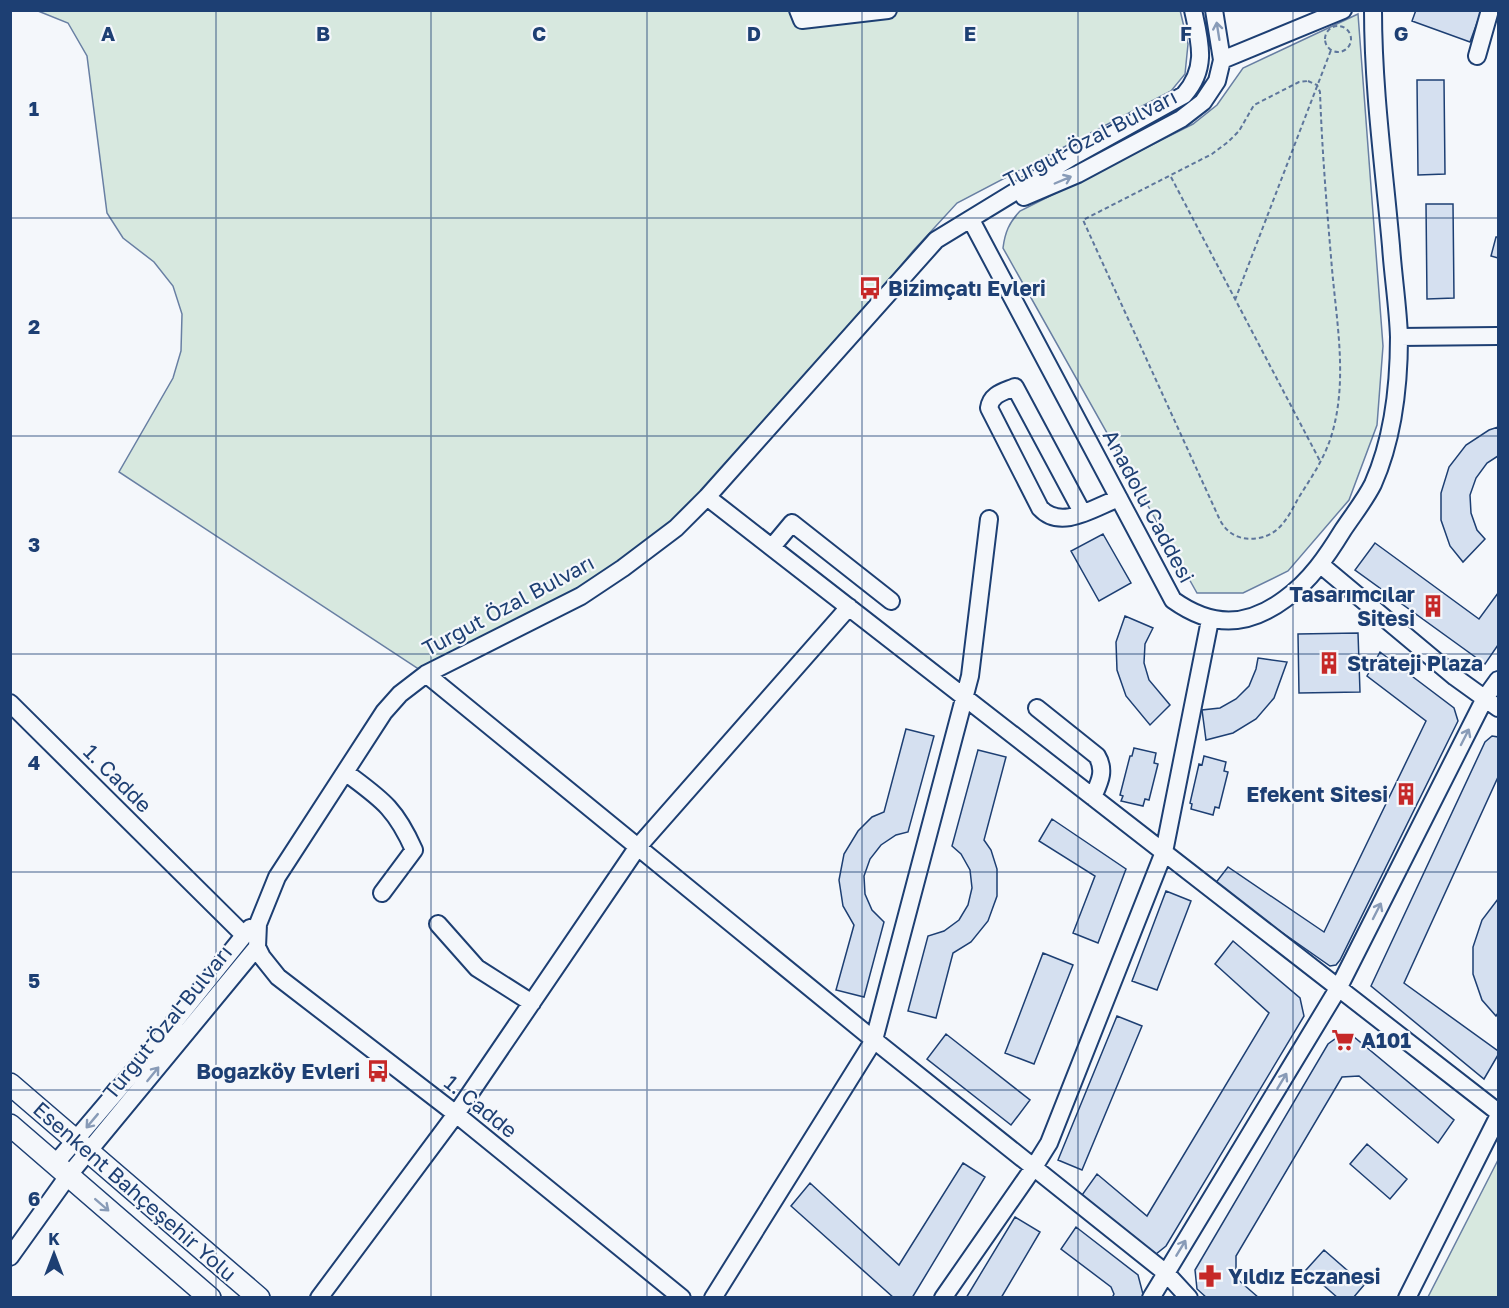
<svg xmlns="http://www.w3.org/2000/svg" width="1509" height="1308" font-family="'Golos Text',sans-serif">
	<style>
		.green { fill: #d7e8df; stroke: #687fa3; stroke-width: 1.5 }
		.building { fill: #d5e0f0; stroke: #1d3f73; stroke-width: 1.5 }
		.lines { fill: none; stroke-linecap: round; stroke-linejoin: round }
		.minor-casing { stroke: #1d3f73; stroke-width: 20 }
		.major-casing { stroke: #1d3f73; stroke-width: 24 }
		.path { stroke: #5e769c; stroke-width: 2; stroke-dasharray: 4.5 3; stroke-linecap: butt }
		.minor { stroke: #f4f7fb; stroke-width: 16 }
		.major { stroke: #f4f7fb; stroke-width: 21 }
		.oneway { stroke: #889bb7 }
		.grid { fill: none; stroke: #1d3f73; stroke-width: 1.5; stroke-opacity: 0.55 }
		.labels { text-anchor: middle; dominant-baseline: central; stroke-width: 4.5; stroke-linejoin: round; paint-order: stroke }
		.street-label { font-size: 21px; fill: #1d3f73; stroke: #f4f7fb }
		.poi-label { font-size: 21px; font-weight: bold; fill: #1d3f73; stroke: #f4f7fb; text-anchor: start }
		.grid-label { font-size: 20px; text-anchor: middle; font-weight: bold; fill: #1d3f73; stroke: #f4f7fb; stroke-width: 4.5; stroke-linejoin: round; paint-order: stroke }
	</style>
	<rect width="100%" height="100%" fill="#f4f7fb"/>
	<!-- green -->
	<path class="green" d="M1180,10L1188,44L1185,74L1171,91L957,203L913,251L707,497L623,568L426,674L119,472L173,378L181,351L182,314L173,286L154,262L123,238L107,213L87,56L68,23L38,11Z
		M1358,14L1383,346L1377,425L1349,500L1288,571L1243,593H1197L1003,248C1005,232 1009,223 1020,211L1193,124L1217,105L1243,68Z
		M1498,1160V1297H1428Z"/>
	<!-- building -->
	<path class="building" d="M1416,10H1478L1481,12L1470,42L1412,21Z
		M1417,80H1444L1445,174L1418,175Z
		M1426,204H1453L1454,298L1427,299Z
		M1496,237H1498V258L1491,256Z
		M1498,427V456L1487,463L1476,478L1470,495L1471,513L1477,530L1485,539L1463,562L1450,546L1441,520V493L1449,467L1466,445L1489,430Z
		M1103,534L1131,583L1099,601L1071,551Z
		M1375,543L1479,619L1498,593V645L1485,664L1355,570Z
		M1125,616L1153,628L1145,644L1144,663L1149,680L1170,705L1150,725L1126,696L1117,670L1116,642Z
		M1358,633L1360,692L1299,693L1298,634Z
		M1380,652L1454,708L1458,721L1340,960L1336,965L1330,966L1214,885L1228,867L1324,932L1426,721L1367,676Z
		M1258,658L1287,662L1274,698L1256,719L1233,733L1206,740L1202,710L1220,708L1236,699L1249,686L1256,669Z
		M906,729L934,736L908,832L896,835L881,845L870,859L864,876L865,894L872,910L884,922L864,997L836,990L854,925L843,906L839,880L844,854L858,831L872,817L884,812Z
		M1492,736L1498,737V777L1404,983L1498,1051V1055L1484,1079L1371,986L1485,742Z
		M1134,748L1156,753L1154,763L1158,764L1149,800L1145,799L1143,806L1121,801L1123,796L1120,795L1130,756H1132Z
		M978,750L1006,757L984,840L991,850L997,869V896L988,921L971,942L953,953L936,1018L908,1011L928,936L944,931L959,920L968,905L972,888L970,870L961,854L952,846Z
		M1204,756L1226,762L1224,771L1228,772L1219,808L1215,807L1213,815L1191,809L1192,804L1190,803L1199,764L1202,765Z
		M1052,819L1126,869L1098,943L1073,933L1095,876L1039,841Z
		M1166,891L1191,901L1157,990L1132,981Z
		M1498,899V1013L1496,1016L1482,1000L1473,974V947L1482,920Z
		M1233,941L1300,998L1304,1016L1166,1246L1156,1254L1082,1195L1097,1174L1147,1216L1269,1013L1215,964Z
		M1043,953L1073,965L1034,1064L1005,1053Z
		M1117,1016L1142,1026L1082,1170L1058,1160Z
		M946,1034L1030,1100L1011,1125L927,1059Z
		M1345,1036L1354,1037L1454,1120L1438,1143L1359,1076L1342,1077L1236,1256V1278L1259,1298H1207L1197,1289L1195,1270L1328,1044L1335,1039Z
		M1367,1144L1407,1179L1390,1199L1350,1164Z
		M963,1163L985,1177L912,1298H894L791,1206L810,1183L899,1265Z
		M1015,1217L1040,1232L1001,1298H966Z
		M1076,1227L1138,1275L1144,1298H1112L1114,1294L1111,1287L1061,1249Z
		M1324,1250L1364,1285L1353,1298H1338L1306,1270Z"/>
	<g class="lines">
		<!-- minor casing -->
		<g class="minor-casing">
			<path id="minor" d="M798,10L802,20L888,10
				M1477,56L1490,10
				M1222,60L1343,10
				M1024,197L1078,174L1181,119L1203,102L1217,81L1222,60L1214,10
				M971,220L1173,600C1211,627 1246,628 1285,599C1310,581 1327,556 1343,530C1353,515 1365,500 1373,484C1393,439 1399,386 1399,337C1398,307 1393,276 1391,246C1384,168 1373,89 1373,10
				M1399,337L1498,336
				M707,497L1498,1112
				M1082,512L1015,387C1003,392 991,394 989,408L1040,508C1061,531 1095,507 1119,498
				M772,547L792,523L891,601
				M1321,565L1455,677L1498,708
				M426,674L874,1040L1166,1273L1189,1298
				M10,703L244,935
				M1037,708L1097,756C1106,771 1099,783 1093,797
				M345,772C381,799 395,807 414,850L382,893
				M438,924L477,968L532,1003
				M257,947L262,957L278,977L456,1114L682,1298
				M55,1164L151,1051L250,928
				M10,1257L68,1176L257,947L258,924L277,877L384,712L400,694L426,674L581,596L623,568L676,528L707,497L936,240L1072,157L1184,95C1208,68 1200,42 1193,10
				M319,1298L456,1114L637,848L849,607
				M713,1298L874,1040L970,676L989,519
				M943,1298L1034,1167L1049,1143L1164,852L1210,620
				M1151,1298L1339,987L1485,698L1498,680
				M1407,1298L1498,1117"/>
		</g>
		<!-- major casing -->
		<g class="major-casing">
			<path id="major" d="M10,1084L259,1298
				M10,1125L210,1298"/>
		</g>
		<!-- path -->
		<path class="path" d="M1325 39a13 13 0 1 1 26 0a13 13 0 1 1-26 0Z
			M1308,81L1317,85L1320,92C1322,151 1327,210 1332,269C1337,325 1348,383 1331,437C1324,459 1311,478 1299,497C1289,515 1281,534 1259,538C1241,541 1227,535 1219,518L1083,220L1212,154L1228,142L1239,131L1254,105L1299,82Z
			M1171,177L1320,461
			M1235,300L1331,50"/>
		<!-- minor -->
		<use href="#minor" class="minor"/>
		<!-- major -->
		<use href="#major" class="major"/>
	</g>
	<!-- one-way arrows -->
	<defs><path id="oneway-shaft" d="M-6 0H5M1.5-3L5.5 0L1.5 3" fill="none" stroke-width="1.6" stroke-linecap="round" stroke-linejoin="round" transform="scale(1.5)"/></defs>
	<g class="oneway">
		<use href="#oneway-shaft" transform="translate(1218 31) rotate(-99)"/>
		<use href="#oneway-shaft" transform="translate(1063 180) rotate(-23)"/>
		<use href="#oneway-shaft" transform="translate(1465 737) rotate(-63)"/>
		<use href="#oneway-shaft" transform="translate(1377 911) rotate(-63)"/>
		<use href="#oneway-shaft" transform="translate(153 1074) rotate(-51)"/>
		<use href="#oneway-shaft" transform="translate(1282 1081) rotate(-59)"/>
		<use href="#oneway-shaft" transform="translate(92 1121) rotate(130)"/>
		<use href="#oneway-shaft" transform="translate(102 1205) rotate(41)"/>
		<use href="#oneway-shaft" transform="translate(1181 1248) rotate(-59)"/>
	</g>
	<!-- grid -->
	<path class="grid" d="M216,10V1298M431,10V1298M647,10V1298M862,10V1298M1078,10V1298M1293,10V1298M10,218H1498M10,436H1498M10,654H1498M10,872H1498M10,1090H1498"/>
	<!-- icons -->
	<defs>
		<g id="bus-bare" transform="scale(1.8)"><path d="M-5-6H5V4H4V6H2V4H-2V6H-4V4H-5ZM-3.5-4V0h7V-4ZM-3.5 1.2v1.5H-2V1.2ZM2 1.2v1.5H3.5V1.2Z" fill="#c62828" stroke="#f4f7fb" stroke-width="2.5" paint-order="stroke"/></g>
		<g id="building-bare" transform="scale(1.8)"><path d="M-4-6H4V6H1V3H-1V6H-4ZM-2.5-4.3h1.7v1.8h-1.7ZM.8-4.3h1.7v1.8H.8ZM-2.5-1h1.7V.8h-1.7ZM.8-1h1.7V.8H.8Z" fill="#c62828" stroke="#f4f7fb" stroke-width="2.5" paint-order="stroke"/></g>
		<g id="supermarket-bare" transform="scale(1.8)"><path d="M-6-5.5h2.5l.6 2H6L4.5 2H-2.5L-4.4-4H-6ZM-1.5 3.2a1.3 1.3 0 1 0 .1 0ZM3 3.2a1.3 1.3 0 1 0 .1 0Z" fill="#c62828" stroke="#f4f7fb" stroke-width="2.5" paint-order="stroke"/></g>
		<g id="pharmacy-bare" transform="scale(1.8)"><path d="M-2-6h4v4h4v4h-4v4h-4v-4h-4v-4h4Z" fill="#c62828" stroke="#f4f7fb" stroke-width="2.5" paint-order="stroke"/></g>
	</defs>
	<g fill-rule="evenodd">
		<use href="#bus-bare" x="870" y="288"/>
		<use href="#building-bare" x="1433" y="606"/>
		<use href="#building-bare" x="1329" y="663"/>
		<use href="#building-bare" x="1406" y="794"/>
		<use href="#supermarket-bare" x="1343" y="1040"/>
		<use href="#bus-bare" x="378" y="1071"/>
		<use href="#pharmacy-bare" x="1210" y="1276"/>
	</g>
	<g class="labels">
		<!-- street labels -->
		<g class="street-label">
			<text transform="translate(1090 138) rotate(-27)">Turgut Özal Bulvarı</text>
			<text transform="translate(1149 506) rotate(62)">Anadolu Caddesi</text>
			<text transform="translate(508 605) rotate(-28)">Turgut Özal Bulvarı</text>
			<text transform="translate(118 778) rotate(45)">1. Cadde</text>
			<text transform="translate(167 1022) rotate(-51)">Turgut Özal Bulvarı</text>
			<text transform="translate(481 1106) rotate(39)">1. Cadde</text>
			<text transform="translate(135 1191) rotate(41)">Esenkent Bahçeşehir Yolu</text>
		</g>
		<!-- poi labels -->
		<g class="poi-label">
			<text x="888" y="288">Bizimçatı Evleri</text>
			<text x="1415" y="594" text-anchor="end">Tasarımcılar<tspan x="1415" dy="24">Sitesi</tspan></text>
			<text x="1347" y="663">Strateji Plaza</text>
			<text x="1388" y="794" text-anchor="end">Efekent Sitesi</text>
			<text x="1361" y="1040">A101</text>
			<text x="360" y="1071" text-anchor="end">Boğazköy Evleri</text>
			<text x="1228" y="1276">Yıldız Eczanesi</text>
		</g>
	</g>
	<g class="grid-label">
		<text x="108" y="41">A</text>
		<text x="323" y="41">B</text>
		<text x="539" y="41">C</text>
		<text x="754" y="41">D</text>
		<text x="970" y="41">E</text>
		<text x="1186" y="41">F</text>
		<text x="1401" y="41">G</text>
		<text x="34" y="116">1</text>
		<text x="34" y="334">2</text>
		<text x="34" y="552">3</text>
		<text x="34" y="770">4</text>
		<text x="34" y="988">5</text>
		<text x="34" y="1206">6</text>
	</g>
	<!-- border -->
	<rect width="1509" height="1308" fill="none" stroke="#1d3f73" stroke-width="24"/>
	<!-- north arrow -->
	<g transform="translate(54 1254)" stroke="#f4f7fb" stroke-width="4.5" paint-order="stroke">
	<path d="M0-4.5L10 22L0 15L-10 22Z" fill="#1d3f73"/>
	<text y="-9" font-size="16" font-weight="bold" text-anchor="middle" fill="#1d3f73">K</text>
	</g>
</svg>
